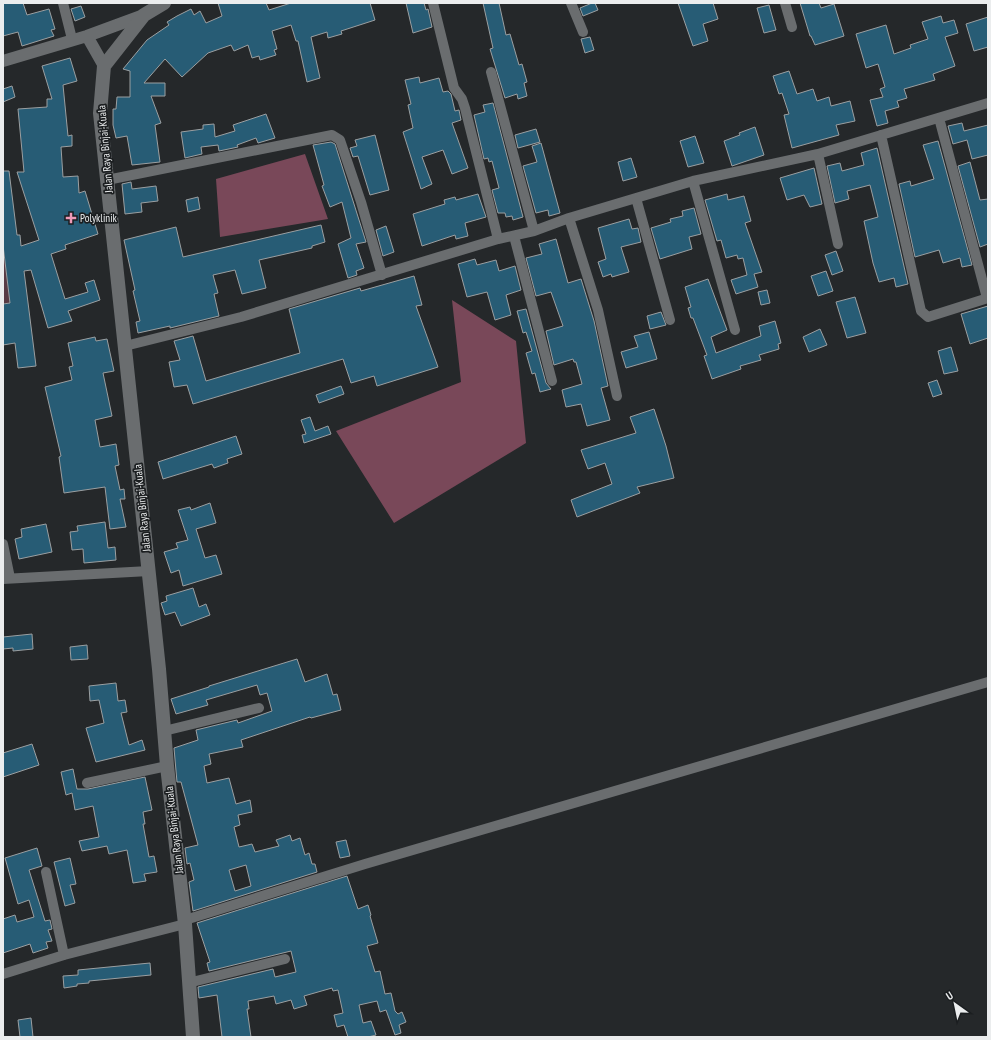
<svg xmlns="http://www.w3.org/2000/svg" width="991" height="1040" font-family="'PT Sans Narrow',sans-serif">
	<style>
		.green { fill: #573a44 }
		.forest { fill: #794859 }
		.building { fill: #275c75; stroke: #9b9fa1; fill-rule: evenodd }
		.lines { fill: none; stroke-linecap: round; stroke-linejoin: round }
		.minor { stroke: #6a6d6f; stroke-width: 10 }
		.tertiary { stroke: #6a6d6f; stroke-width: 12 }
		.secondary { stroke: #6a6d6f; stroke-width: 14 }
		.poi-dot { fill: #ef9ab8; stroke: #1b1e20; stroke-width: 1.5 }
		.labels { text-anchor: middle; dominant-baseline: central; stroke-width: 3.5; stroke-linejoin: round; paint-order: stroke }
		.street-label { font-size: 11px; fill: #ebedee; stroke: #1b1e20 }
		.poi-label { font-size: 11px; fill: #ebedee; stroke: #1b1e20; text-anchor: start }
	</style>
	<rect width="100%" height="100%" fill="#25282a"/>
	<!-- green -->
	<path class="green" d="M3,245L10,303L3,304Z"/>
	<!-- forest -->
	<path class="forest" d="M305,154L328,219L220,237L216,179Z
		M452,300L516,341L526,443L394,523L336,431L461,382Z"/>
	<!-- building -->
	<path class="building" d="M3,3H23L27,15L49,9L55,29L51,30L54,36L22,46L18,32L3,36Z
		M218,3H266L269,10L291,3H370L375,20L341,31L342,34L328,38L327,32L311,37L320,78L307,82L298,41H296L291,25L272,31L277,49L274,50L276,55L260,60L259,56L252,58L248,45L234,51L231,45L208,53L182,77L165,59L144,83H165V96H151L161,123L155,125L160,162L132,165L127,136L116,138L113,125V109H116L117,97H130V71L123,69L147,40L169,25L167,22L177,16L191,9L194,15L200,11L206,23L222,16Z
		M406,3H424L426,10L428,9L432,27L413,33Z
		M483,3H499L506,35L510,34L519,65L522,64L527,82L524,83L527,96L518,99L517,94L505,98L490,49L493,48Z
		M592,3H595L598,10L583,16L580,8Z
		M678,3H713L718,19L703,24L708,41L693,46Z
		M800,3H819L821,8L834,4L844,36L815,45L811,36H810Z
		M769,5L776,30L764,33L757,8Z
		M81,6L85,17L75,21L71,9Z
		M941,16L943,23L954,20L958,33L945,37L955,66L933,74L935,80L904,89L907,98L897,101L899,107L885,111L888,123L877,126L870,100L883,97L880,89L885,87L878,64L866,68L856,34L886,25L894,54L911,48L910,45L928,39L922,22Z
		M988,17V47L974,51L966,24Z
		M590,37L594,50L585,53L581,39Z
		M70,58L77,81L63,85L68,136L72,135V146L61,147L63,177L78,176L79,193L85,191L98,234L65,245L66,249L51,254L65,299L88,292L85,283L94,280L100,300L68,311L72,321L48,328L31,270L24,271L36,366L18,368L15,343L3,345V304L10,303L3,245V171H9L17,235H20L21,246L39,240L17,172H24L18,109L47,107V99H52L42,66Z
		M789,71L797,94L813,89L817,101L829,97L831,106L850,101L855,121L836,125L839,135L792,148L784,115L789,114L782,93L779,94L773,76Z
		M419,77L420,83L439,78L443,92L448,91L451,94L455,111L459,110L461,120L452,123L468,168L452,174L443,150L422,157L432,184L421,189L403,132L413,128L408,105L411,104L405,80Z
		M12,86L15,97L3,102V89Z
		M493,103L523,217L513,220L512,216L506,217L505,213H498L492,190L499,188L492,161L489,162L488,158L484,159L474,115L485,112L483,105Z
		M266,114L275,138L258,143L256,138L237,145L238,147L219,151L218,145L201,147L202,154L185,158L181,132L203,129V125L214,124L215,137L235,131L233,125Z
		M962,123L964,131L988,125V155L972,159L967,140L953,144L948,126Z
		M755,127L764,155L732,166L724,141L740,135L739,133Z
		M536,129L540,142L518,148L515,135Z
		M375,135L389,190L370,195L358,156L353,157L350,148L357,146L355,140Z
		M695,136L704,163L688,167L680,141Z
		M938,141L972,265L962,267L960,258L943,263L939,250L915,257L899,184L910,181L911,186L934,179L923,145Z
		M331,142L335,144L366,242L356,244L364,268L356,271L357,275L348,278L338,244L351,238L342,202L330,207L322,186L324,185L313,145Z
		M541,143L560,213L549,216L548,210L536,213L523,166L537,162L532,146Z
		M877,148L908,284L896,287L894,278L879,282L873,263L864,221L878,217L870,185L847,191L849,199L835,203L827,166L840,163L842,171L864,165L861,153Z
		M631,158L637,177L623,181L618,162Z
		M970,162L980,200L988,199V244L980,247L958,166Z
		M814,168L822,204L810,207L804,195L787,200L780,178Z
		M131,182L132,189L156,186L158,201L141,203L142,212L125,214L122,184Z
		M478,194L486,217L465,223L468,236L456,239L455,235L422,246L413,214L445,204L444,200L455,197L456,200Z
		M727,194L728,200L744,196L751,221L745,223L762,272L754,274L758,287L736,294L731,280L747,275L743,258L738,259L737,255L726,258L721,240L717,241L705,200Z
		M198,197L200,209L188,212L186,200Z
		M694,208L701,234L689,237L692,249L660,259L651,228L671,222L670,219L683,216L682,211Z
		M629,219L632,229L638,228L641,242L621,247L629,272L612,277L611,274L603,277L598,262L606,259L598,228Z
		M321,225L325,242L312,246V248L259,260L266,288L242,294L235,270L213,275L218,293L214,294L219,316L170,328V326L138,333L136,322L140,321L133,291L135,290L124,240L176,227L183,257Z
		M386,226L394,252L383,256L376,230Z
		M556,239L568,283L581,279L594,321L608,386L601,388L610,420L587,426L581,404L566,407L562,390L582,384L576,362H574L573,359L554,365L546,331L563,326L551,292L536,296L526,258L542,254L539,244Z
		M836,251L843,271L832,275L825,255Z
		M475,259L477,265L496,260L499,271L515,266L521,290L506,295L511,315L495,320L487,292L467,297L458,264Z
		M826,271L833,291L818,296L811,276Z
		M414,276L422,305L416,306L438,367L377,386L374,376L351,383L343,359L193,404L187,385L174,387L169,362L180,360L174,341L193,336L206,381L300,353L289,309L360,288L361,291Z
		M708,279L727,330L711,337L716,353L761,336L759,326L775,321L781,343L778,344L779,349L759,355L761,360L740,366L741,369L712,379L704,356L707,355L693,318H691L688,308L691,307L685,287Z
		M767,290L770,303L761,305L758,292Z
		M855,297L866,333L847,338L836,302Z
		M988,306V338L970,344L961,314Z
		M526,309L546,383L551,389L540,392L535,373L532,374L526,353L532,351L526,332L523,333L517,311Z
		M661,312L666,325L650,329L647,316Z
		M820,329L827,345L809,352L803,337Z
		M649,332L657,359L626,368L621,352L638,347L634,336Z
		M95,337L96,341L107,339L114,371L103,373L112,416L95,420L100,447L116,444L119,465L115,466L120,490L124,489L125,499H120L126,527L110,529L105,487L64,493L59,457L61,456L45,387L72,380L69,367L73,366L68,343Z
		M951,347L958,371L944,374L938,351Z
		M937,380L942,394L933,397L928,383Z
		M341,386L344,394L319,403L316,395Z
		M654,409L666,446L674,478L637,487L640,493L577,517L571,500L612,484L605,463L588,469L581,450L636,433L630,417Z
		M310,417L315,431L328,426L331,434L304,443L302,435L306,434L301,420Z
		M236,436L242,454L227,459L228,463L214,468L212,464L163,479L158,462Z
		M210,503L216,523L196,529L205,558L216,555L222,574L183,586L179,570L171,573L164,552L178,548L176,543L188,540L178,510L190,507L191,510Z
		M105,522L108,548L115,547L116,560L84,563L83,549L72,550L70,532L78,531L77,526Z
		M46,524L52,552L19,559L15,539L22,537L21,529Z
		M193,588L199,607L206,604L210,615L181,626L175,612L165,615L161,603L167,601L166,596Z
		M32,634L33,649L13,651V648L3,649V637Z
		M87,645L88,659L71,660L70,647Z
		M297,659L305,682L327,674L333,695L337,694L341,710L311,718L310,717L241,740L243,747L209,754L211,764L204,766L207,783L229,778L236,804L250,800L252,812L238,815L240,825L234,827L239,847L252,844L255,852L279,846L276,840L290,835L292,841L300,838L305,855L309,853L312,864H315L317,872L193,911L189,882L194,880L190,863L187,864L185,848L198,845L181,782H177L174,748L198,740L196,730L237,720L238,723L272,711L267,693L260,695L257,685L206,700L208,705L176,714L171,699L209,687V686ZM246,865L251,886L235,891L229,870Z
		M116,683L118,701L125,700L127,712L121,713L129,745L142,740L145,750L96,762L86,728L104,723L99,700L90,701L89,686Z
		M32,744L39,765L3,777V753Z
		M73,769L77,789H88L145,777L152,810L143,812L145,824H143L149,857L154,856L157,872L144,874L146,881L133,883L127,850L109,854L107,846L82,851L79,841L99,837L93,806L75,810L72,793L66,795L61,772Z
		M346,840L350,856L340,858L336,842Z
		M37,848L42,866L29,870L45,921L50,920L52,929L48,930L52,941L46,942L48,948L33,953L30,944L3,953V919L15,915L17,922L34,917L29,900L18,904L5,858Z
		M70,858L76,884L70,885L75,903L65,906L54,862Z
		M347,876L358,909L368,905L371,915L370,916L378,943L367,946L375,972L380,971L385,994L391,993L395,1011L398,1014L402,1012L406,1022L399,1025L401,1033L395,1035L386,1010L380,1012L377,1001L359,1005L363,1023L371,1021L376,1035L368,1037H348L344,1025L337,1027L334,1015L343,1013L338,990L333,991L332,988L304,996L307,1005L294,1009L291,1000L276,1004L274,996L248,1001L249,1009H247L251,1037H222L217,995L199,998L198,987L273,969L275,977L296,972L291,951L209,971L207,963L210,962L197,923Z
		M150,963L151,975L89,981V983L77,984V986L64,988L63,976L78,975V970Z
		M31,1018L33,1037H20L18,1020Z"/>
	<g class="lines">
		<!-- minor -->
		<path class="minor" d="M63,3L72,39
			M433,3L454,88L462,99L465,108L498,239
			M571,3L583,32
			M785,3L792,27
			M491,72L534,231
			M939,118L987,298
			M881,135L921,311L928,317L988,298
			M818,154L838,244
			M107,180L332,135L340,140L361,202L382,275
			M693,181L735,330
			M636,198L670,320
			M569,218L598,310L617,396
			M514,236L552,381
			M125,346L241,317L498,239L534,231L569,218L693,181L818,154L988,103
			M3,544L10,578
			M3,579L149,571
			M164,731L259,708
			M87,783L167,766
			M46,872L64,955
			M185,920L365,864L988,682
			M3,974L64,955L185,924
			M188,983L285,959"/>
		<!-- tertiary -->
		<path class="tertiary" d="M87,36L104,66
			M3,61L87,36L144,15"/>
		<!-- secondary -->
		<path class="secondary" d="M164,3L144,15L104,66L100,113L159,669L167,766L185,924L193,1037"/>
	</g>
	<!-- markers -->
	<path class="poi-dot" d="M69 212h4v4h4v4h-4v4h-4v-4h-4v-4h4z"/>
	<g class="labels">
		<!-- street labels -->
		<g class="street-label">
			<text transform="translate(105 149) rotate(-95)">Jalan Raya Binjai-Kuala</text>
			<text transform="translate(142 508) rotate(-96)">Jalan Raya Binjai-Kuala</text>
			<text transform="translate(174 830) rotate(-97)">Jalan Raya Binjai-Kuala</text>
		</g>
		<!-- poi labels -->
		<g class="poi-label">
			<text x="80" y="218">Polyklinik</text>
		</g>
	</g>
	<!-- border -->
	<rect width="991" height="1040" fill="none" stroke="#ebedee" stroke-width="8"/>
	<!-- north arrow -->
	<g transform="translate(955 1004) rotate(327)" stroke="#1b1e20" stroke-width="3" paint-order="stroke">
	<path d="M0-3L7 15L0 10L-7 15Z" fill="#ebedee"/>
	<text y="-6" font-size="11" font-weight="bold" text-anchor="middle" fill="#ebedee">U</text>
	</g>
</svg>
